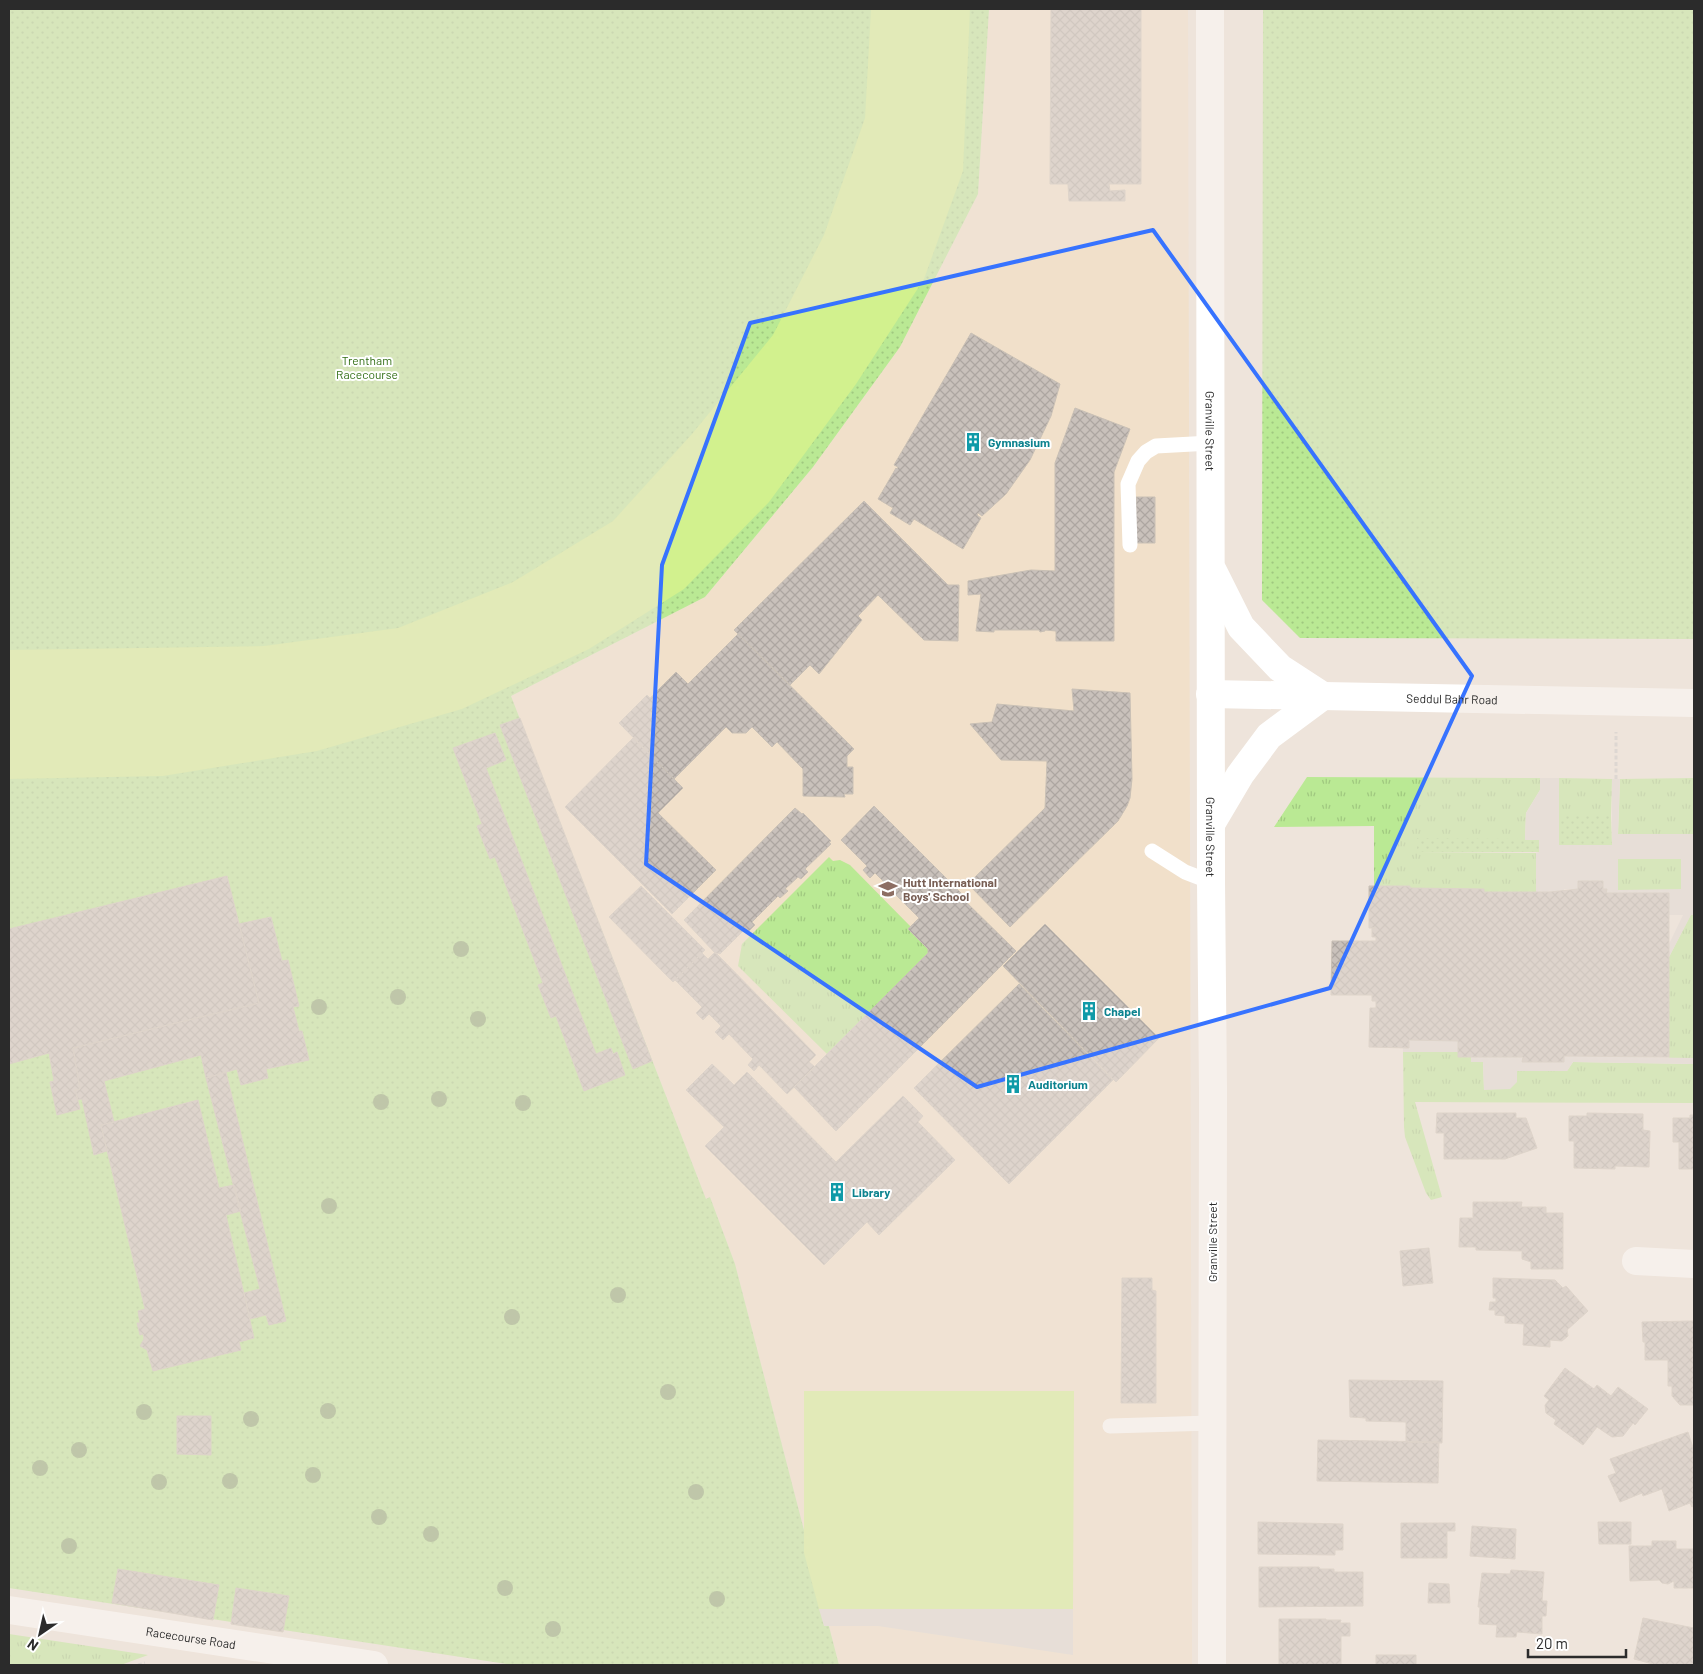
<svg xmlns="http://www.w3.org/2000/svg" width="1703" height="1674" font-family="Barlow,sans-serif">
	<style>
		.education { fill: #f1e0ca }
		.grass { fill: url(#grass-tufts) }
		.park { fill: url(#park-dots) }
		.pitch { fill: #d2f18e }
		.plaza { fill: #ddd8d3; fill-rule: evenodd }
		.building { fill: url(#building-cross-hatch); stroke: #c9c0b5 }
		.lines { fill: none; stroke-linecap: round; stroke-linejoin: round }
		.path { stroke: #c8c8c8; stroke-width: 3; stroke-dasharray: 4 2.5; stroke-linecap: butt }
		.service { stroke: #fff; stroke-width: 15 }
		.minor { stroke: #fff; stroke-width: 28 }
		.tree { fill: #86a36e }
		.marked { fill: none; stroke: #3773ff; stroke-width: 4; stroke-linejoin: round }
		.labels { text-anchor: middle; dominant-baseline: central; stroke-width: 4; stroke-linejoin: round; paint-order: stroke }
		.park-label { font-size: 12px; fill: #316e14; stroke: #fff }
		.street-label { font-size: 12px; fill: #2b2b2b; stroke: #fff }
		.culture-label { font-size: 12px; font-weight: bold; fill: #0d838f; stroke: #fff; text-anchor: start }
		.education-label { font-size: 12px; font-weight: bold; fill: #785e54; stroke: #fff; text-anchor: start }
	</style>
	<defs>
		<pattern id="grass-tufts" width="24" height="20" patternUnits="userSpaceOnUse" patternTransform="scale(1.25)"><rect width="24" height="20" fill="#bae994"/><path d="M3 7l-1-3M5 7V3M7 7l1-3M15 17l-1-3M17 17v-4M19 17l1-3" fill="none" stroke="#a0c880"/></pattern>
		<pattern id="park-dots" width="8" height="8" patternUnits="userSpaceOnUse" patternTransform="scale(1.25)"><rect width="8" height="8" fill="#bae994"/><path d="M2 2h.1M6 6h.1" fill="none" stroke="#a0c880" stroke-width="1.8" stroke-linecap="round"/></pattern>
		<pattern id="building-cross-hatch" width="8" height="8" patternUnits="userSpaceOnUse" patternTransform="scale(1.25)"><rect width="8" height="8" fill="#c9c1bb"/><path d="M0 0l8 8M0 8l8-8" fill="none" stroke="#ada6a1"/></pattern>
	</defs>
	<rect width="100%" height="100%" fill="#eee4db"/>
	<!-- education -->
	<path class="education" d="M989,9H1188L1192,1665H839L735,1264L710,1197L706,1199L511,696L705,597L813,467L900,347L978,194Z"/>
	<!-- grass -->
	<path class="grass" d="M1307,777L1540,778V790L1526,813L1525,840L1417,839L1418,852L1536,853V892H1484L1483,889L1410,888V886H1374V826L1274,827Z
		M1559,778L1612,779L1611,816H1559Z
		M1694,778V834H1618L1620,779Z
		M829,857L833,861L840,860L850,865L911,927L908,929L928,949V953L827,1054L738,966L742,944Z
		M1618,859H1681V890H1618Z
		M1691,914L1694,915V1058H1669V957Z
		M1403,1052H1458V1057H1471V1062H1483L1484,1090L1517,1071H1567L1573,1062L1694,1064V1103L1415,1102L1442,1197L1431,1200L1426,1193L1405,1137L1404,1127Z
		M9,1634L148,1655L121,1665H9Z"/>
	<!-- park -->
	<path class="park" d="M9,9H989L978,194L900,347L813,467L705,597L511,696L706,1199L710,1197L735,1264L839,1665H513L9,1588Z
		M1263,9H1694V639L1300,638L1262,600Z
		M1559,816H1611L1612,845H1559Z
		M1417,838L1539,839V852H1417Z"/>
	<!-- pitch -->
	<path class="pitch" d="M871,9H970L963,171L924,279L856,384L769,502L684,589L589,649L462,709L317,751L163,776L9,779V650L264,646L398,628L513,582L613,521L692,434L773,335L824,235L865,118Z
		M804,1391H1074L1073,1609H819L804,1553Z"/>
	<!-- plaza -->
	<path class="plaza" d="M1540,778H1559V845H1612V779H1620L1618,834H1694V915H1691L1669,957V944L1683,915H1669V894L1606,893V889H1564V892H1536V853L1539,852V840H1525L1526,813L1540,790ZM1618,859H1681V889L1618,890Z
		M1409,1040L1458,1041V1052H1403V1048H1409Z
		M1564,1056L1694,1058V1064L1573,1062L1567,1071H1517V1082L1510,1089L1484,1090L1483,1062H1471V1057H1523V1062H1564Z
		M819,1609H1073V1655L878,1626H824Z"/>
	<!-- building -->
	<path class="building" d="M1051,9H1141V184H1109L1110,191L1125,190V201H1069L1068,184H1050Z
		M971,333L1060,384L1051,416L1030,460L1006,494L982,516L978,513L977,515L981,518L963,549L914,519L910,525L890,513L893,508L878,499L896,468L897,469L898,467L894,465Z
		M1075,408L1130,429L1114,472V641H1056V631L1045,630V631L1040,632L1039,630H994V632L976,631L981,594L968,595V581L1031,570L1055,571V463Z
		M1136,497H1155V543H1135Z
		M864,501L948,585H959L958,641L924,640L878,595L858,616L862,620L819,674L810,665L790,685L734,630Z
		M738,634L854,749L847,756V767H853V794H844L845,797L803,796V769L777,742L772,747L752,727L746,733H732L726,727L674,779L619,723L647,695L650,698L676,672L688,684Z
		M1072,689L1130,693L1132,779L1130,798L1127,806L1118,821L1010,927L968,884L1045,808L1047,761L1001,760L970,724L992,722L997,704L1074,711Z
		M520,718L652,1061L633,1069L500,725Z
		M495,733L506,760L486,768L596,1054L611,1048L613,1054L617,1052L625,1075L584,1091L556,1016L551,1018L538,985L543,983L495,857L490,859L477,826L482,824L453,748Z
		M633,738L683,788L658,813L716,870L672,914L565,807Z
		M874,806L963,895L961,897L1016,951L836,1131L794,1087L928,953V949L908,929L919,918L893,892L888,897L881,889L886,884L875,873L870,878L863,870L867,866L841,840Z
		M795,808L802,814L803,813L831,841L829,842L831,844L805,869L808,872L801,879L798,877L785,889L788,891L780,898L778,896L752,922L755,925L748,932L745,929L720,954L718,953L716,954L684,920Z
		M227,876L259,1003L73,1048L80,1089L75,1090L80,1109L57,1115L50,1082L54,1081L49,1053L9,1064V929Z
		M1578,881H1603V889H1607L1606,893H1669V1057L1564,1056V1062H1522L1523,1057H1458V1041L1409,1040V1048L1369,1047L1370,1008H1376V1001H1372V995H1331L1332,941H1376V937H1372V928H1375H1369V886H1410V888L1484,889V892H1550L1578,889Z
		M641,886L705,950L673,982L609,917Z
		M271,917L282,961L288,960L299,1006L293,1007L299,1031H302L309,1060L266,1069L268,1078L241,1085L237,1069L206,1078L201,1055L104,1081L114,1122L101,1125L107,1151L94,1155L82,1099L78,1100L75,1090L80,1089L73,1048L259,1003L239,924Z
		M1045,924L1159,1038L1116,1082L1003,966Z
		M715,952L816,1055L809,1062L815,1067L787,1094L759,1065L754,1071L748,1065L753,1059L729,1034L723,1040L715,1032L721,1026L709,1014L703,1020L696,1013L702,1007L675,980L702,953L708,959Z
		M1019,984L1113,1080L1009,1184L914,1088Z
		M712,1064L734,1085L747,1072L836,1162L903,1096L923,1116L918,1122L955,1160L879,1235L867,1222L824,1265L705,1146L724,1127L686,1090Z
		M226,1072L286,1321L269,1325L266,1315L250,1319L244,1293L260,1289L206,1078Z
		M198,1100L219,1188L234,1185L241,1211L226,1215L254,1338L239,1342L241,1350L153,1371L147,1350L140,1346L144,1339L143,1334L140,1335L137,1323H140L138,1311L145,1309L101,1125Z
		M1437,1113H1516V1118H1526L1537,1148L1505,1159H1444V1133H1436Z
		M1587,1113L1643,1114V1130L1650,1131L1649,1167L1615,1166V1169L1574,1168V1141H1569V1116H1587Z
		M1690,1115H1694V1169H1679V1142H1673V1118H1690Z
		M1473,1202H1522L1521,1207H1546V1213H1563V1269H1531V1262L1522,1259V1251L1476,1250V1247H1459L1460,1218H1473Z
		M1429,1248L1433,1283L1403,1286L1400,1251Z
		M1122,1278H1152V1290L1156,1291V1403H1121Z
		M1493,1278L1555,1280L1563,1288L1566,1286L1588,1311L1567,1330L1568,1336L1562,1341L1550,1340V1347L1523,1345L1524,1324L1505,1323V1316L1495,1315V1310H1489L1490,1302H1496V1298H1493Z
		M1694,1321V1405H1680L1672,1396V1386H1668V1360H1645V1342H1643L1642,1322Z
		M1565,1368L1594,1389L1597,1385L1611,1396L1618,1387L1648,1409L1635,1425L1633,1423L1623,1436L1612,1437L1597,1427L1583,1445L1554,1424L1556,1420L1546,1413L1545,1405L1549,1400L1544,1396Z
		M1349,1380L1443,1381L1442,1443L1406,1442V1422L1366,1421V1418L1350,1417Z
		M177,1416H211V1455L177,1454Z
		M1688,1432L1694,1451V1506L1692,1507L1690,1503L1669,1511L1662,1489L1643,1496L1642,1493L1620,1502L1608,1476L1616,1473L1610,1459Z
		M1318,1440L1439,1442L1438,1483L1317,1481Z
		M1258,1522L1343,1524V1550H1335V1555L1258,1554Z
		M1598,1522H1631V1544H1599Z
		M1401,1523H1455V1531H1447V1558H1401Z
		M1472,1526L1516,1529L1515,1559L1470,1556Z
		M1652,1541H1676V1549H1694V1588H1674V1581L1668,1584L1662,1583L1659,1580L1630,1581L1629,1546H1652Z
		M1259,1567H1319L1320,1569H1334V1572H1363V1606L1259,1607Z
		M118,1569L219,1585L213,1620L112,1603Z
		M1511,1570L1544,1572L1542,1601H1547L1546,1616H1542V1634L1517,1632L1516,1637H1496L1497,1625L1479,1624L1480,1607H1478L1482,1573L1510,1574Z
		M1429,1583L1449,1584L1450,1603H1428Z
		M236,1588L289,1596L283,1632L231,1624Z
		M1643,1618L1694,1628V1665H1652L1653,1664L1634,1659Z
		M1279,1619H1326V1620H1341L1340,1623H1350V1636H1341V1665H1279Z
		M1376,1655H1416V1665H1376Z"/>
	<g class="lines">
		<!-- path -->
		<path class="path" d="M1616,779V732
			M138,1665L145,1663"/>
		<!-- service -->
		<path class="service" d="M1130,545L1128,484L1138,461L1146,452L1156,446L1211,443
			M1152,851L1185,872L1211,882
			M1110,1426L1212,1423"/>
		<!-- minor -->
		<g class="minor">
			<path id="s1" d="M1210,9L1211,882L1213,1092L1212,1665"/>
			<path id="s2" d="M1210,694L1694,703"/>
			<path d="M1211,824L1240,775L1269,736L1323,696L1280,668L1241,627L1213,571"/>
			<path d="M1636,1261L1694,1264"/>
			<path id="s3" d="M9,1610L374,1665"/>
		</g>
	</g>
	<!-- trees -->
	<g class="tree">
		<circle cx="461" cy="949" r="8"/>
		<circle cx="398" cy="997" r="8"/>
		<circle cx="319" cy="1007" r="8"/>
		<circle cx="478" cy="1019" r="8"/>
		<circle cx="439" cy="1099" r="8"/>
		<circle cx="381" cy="1102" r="8"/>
		<circle cx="523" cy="1103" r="8"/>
		<circle cx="329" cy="1206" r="8"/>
		<circle cx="618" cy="1295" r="8"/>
		<circle cx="512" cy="1317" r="8"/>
		<circle cx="668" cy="1392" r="8"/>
		<circle cx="328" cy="1411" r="8"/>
		<circle cx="144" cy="1412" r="8"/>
		<circle cx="251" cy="1419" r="8"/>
		<circle cx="79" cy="1450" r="8"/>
		<circle cx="40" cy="1468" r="8"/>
		<circle cx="313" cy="1475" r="8"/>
		<circle cx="230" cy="1481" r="8"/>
		<circle cx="159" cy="1482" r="8"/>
		<circle cx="696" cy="1492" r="8"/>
		<circle cx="379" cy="1517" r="8"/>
		<circle cx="431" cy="1534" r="8"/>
		<circle cx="69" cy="1546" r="8"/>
		<circle cx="505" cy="1588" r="8"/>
		<circle cx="717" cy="1599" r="8"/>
		<circle cx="553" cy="1629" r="8"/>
	</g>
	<!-- marked area -->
	<path d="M0 0H1703V1674H0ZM1153,230L1472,676L1330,988L977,1087L646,864L662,565L750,323Z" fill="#eee4db" fill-opacity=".55" fill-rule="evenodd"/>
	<path class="marked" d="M1153,230L1472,676L1330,988L977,1087L646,864L662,565L750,323Z"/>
	<!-- icons -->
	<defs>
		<g id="building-bare" transform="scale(1.5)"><path d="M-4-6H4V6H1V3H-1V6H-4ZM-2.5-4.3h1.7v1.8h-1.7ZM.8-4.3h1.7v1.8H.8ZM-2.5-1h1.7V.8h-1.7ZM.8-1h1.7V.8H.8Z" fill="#0f9aa8" stroke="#fff" stroke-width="2.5" paint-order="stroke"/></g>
		<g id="school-bare" transform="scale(1.5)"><path d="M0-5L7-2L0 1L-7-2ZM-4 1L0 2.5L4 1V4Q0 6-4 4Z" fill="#8d6e63" stroke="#fff" stroke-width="2.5" paint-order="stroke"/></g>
	</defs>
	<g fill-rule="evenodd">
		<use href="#building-bare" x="973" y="442"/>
		<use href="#school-bare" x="888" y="889"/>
		<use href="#building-bare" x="1089" y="1011"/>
		<use href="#building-bare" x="1013" y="1084"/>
		<use href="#building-bare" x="837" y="1192"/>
	</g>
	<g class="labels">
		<!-- park labels -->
		<g class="park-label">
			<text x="367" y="360">Trentham<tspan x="367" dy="14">Racecourse</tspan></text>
		</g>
		<!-- street labels -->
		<g class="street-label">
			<text stroke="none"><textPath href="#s1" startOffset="422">Granville Street</textPath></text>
			<text stroke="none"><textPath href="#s2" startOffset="242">Seddul Bahr Road</textPath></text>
			<text stroke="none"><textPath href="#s1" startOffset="828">Granville Street</textPath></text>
			<text transform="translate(1212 1242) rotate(-90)">Granville Street</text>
			<text stroke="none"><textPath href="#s3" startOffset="184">Racecourse Road</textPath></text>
		</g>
		<!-- culture labels -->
		<g class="culture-label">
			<text x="988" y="442">Gymnasium</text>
			<text x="1104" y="1011">Chapel</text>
			<text x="1028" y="1084">Auditorium</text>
			<text x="852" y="1192">Library</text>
		</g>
		<!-- education labels -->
		<g class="education-label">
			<text x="903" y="882">Hutt International<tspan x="903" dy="14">Boys' School</tspan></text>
		</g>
	</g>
	<!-- border -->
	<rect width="1703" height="1674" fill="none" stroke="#2b2b2b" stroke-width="20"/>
	<!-- north arrow -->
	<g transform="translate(40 1634) rotate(214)" stroke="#ffffff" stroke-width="4" paint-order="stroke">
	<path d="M0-4L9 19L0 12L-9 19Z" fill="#2b2b2b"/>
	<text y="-8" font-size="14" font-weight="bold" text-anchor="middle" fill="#2b2b2b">N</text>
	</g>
	<!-- scale -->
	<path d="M1528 1649v8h98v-8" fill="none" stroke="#2b2b2b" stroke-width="2.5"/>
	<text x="1536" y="1649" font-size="15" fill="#2b2b2b" stroke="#ffffff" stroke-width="4" paint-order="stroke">20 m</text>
</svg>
